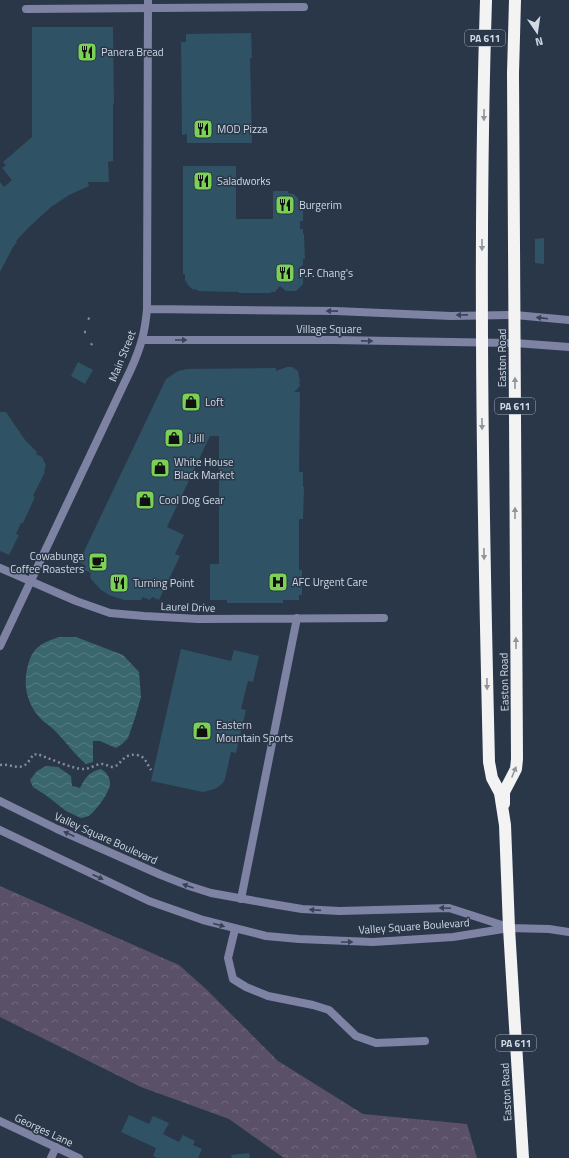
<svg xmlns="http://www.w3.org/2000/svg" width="569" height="1158" font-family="'Titillium Web',sans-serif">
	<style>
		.forest { fill: url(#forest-crowns) }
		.water { fill: url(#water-waves) }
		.building { fill: #2f5264 }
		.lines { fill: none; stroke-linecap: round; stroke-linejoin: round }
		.path { stroke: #828d9c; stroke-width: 2.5; stroke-dasharray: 2 3; stroke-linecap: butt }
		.lane { stroke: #7e83a4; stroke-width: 8 }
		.street { stroke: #7e83a4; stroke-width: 8 }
		.highway { stroke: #f3f3f3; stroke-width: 12 }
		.oneway { fill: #8e959e }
		.oneway2 { fill: #374257 }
		.labels { text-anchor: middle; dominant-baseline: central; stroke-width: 3; stroke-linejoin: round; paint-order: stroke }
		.shield { fill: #2a3749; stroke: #9ea8b6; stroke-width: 1 }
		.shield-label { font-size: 10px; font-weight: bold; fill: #d0d9e4 }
		.poi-label { font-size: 11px; fill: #d0d9e4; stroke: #2a3749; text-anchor: start }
		.street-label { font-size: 11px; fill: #d0d9e4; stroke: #2a3749 }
	</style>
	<defs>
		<pattern id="forest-crowns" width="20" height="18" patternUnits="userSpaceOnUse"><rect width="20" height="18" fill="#5a5168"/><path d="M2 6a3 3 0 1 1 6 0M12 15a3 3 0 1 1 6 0" fill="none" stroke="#71697d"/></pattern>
		<pattern id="water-waves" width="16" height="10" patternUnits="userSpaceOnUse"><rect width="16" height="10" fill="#3a676e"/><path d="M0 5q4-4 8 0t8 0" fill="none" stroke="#557c83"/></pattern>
	</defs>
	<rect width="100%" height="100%" fill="#2a3749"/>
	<!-- forest -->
	<path class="forest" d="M0,886L179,965L206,989L278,1061L363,1114L467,1124L477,1158H284L229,1119L141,1087L0,1017Z"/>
	<!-- water -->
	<path class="water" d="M59,637H76L123,655L139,672L141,697L135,718L128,738L122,744L116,748L100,741H93V762L86,764C73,753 64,739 52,728C49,725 45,723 42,720C28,706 23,688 27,669C32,648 39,644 59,637Z
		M46,766L58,767L71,776L72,786L80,788C85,778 90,771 101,769C106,772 109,776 110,782C111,791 97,809 90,815C87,817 84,817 81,818L66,811L47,796L33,787L30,780L37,771Z"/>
	<!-- building -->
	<path class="building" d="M32,27H113L114,104H113V161L108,162L109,182H88L89,186L69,195L51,207L28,228L16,241L17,242L13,247L0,272V182L4,187L12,180L2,168L6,165L3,162L32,137Z
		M251,33L252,58H250L252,143H187V134L182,135L181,42H186V34Z
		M183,166H236V219H273V191H288V193L294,194L298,198L301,206H303V221H300V229H303V234H304L305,259H303V265L298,269L303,274V284L296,291H286L280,286L275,292H271V293H239V292L198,291V290L192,289L188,285L185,280V274H183Z
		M544,238V264L535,263V239Z
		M78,362L93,370L85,384L71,376Z
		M287,367H292L298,371L300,382H299L300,386L294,392H300L299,472H303V487H304L303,519H299V570H302V595H299V600H283V603H227V600H210V564H219V436H210L167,527L184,535L175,554L180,556L159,600L152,597L150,600L143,597L141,600H124L109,595L101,590L91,579L90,576L91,573L84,570L86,566L79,562L166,379L178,371L187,369L276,368V371Z
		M0,412H6L25,440L37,452L36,454L42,457L46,465L44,471L45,472L33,496L35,497L23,523H21L16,534L19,535L9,555L0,551Z
		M181,649L231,661L234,650L259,656L253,682L248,681L241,709L246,710L236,753L231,752L225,779L223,783L215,789L203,792L151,781Z
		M129,1115L149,1124L153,1116L169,1123L163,1134L179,1142L183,1135L195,1141L193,1145L202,1149L198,1158H157L153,1156L156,1148L121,1132Z
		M249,1153L250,1158H232L231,1155Z"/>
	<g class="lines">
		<!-- path -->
		<path class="path" d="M88,318L91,321
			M84,332H87
			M91,345L93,342
			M0,765C9,763 17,770 25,765C28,763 31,758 33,755L37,754C49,758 72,769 84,769C90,769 96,764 102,764C106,764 109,767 113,767C122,765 122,753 137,755C145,756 147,764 151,770"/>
		<!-- lane -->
		<path class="lane" d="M26,9L304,7
			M515,315L569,320
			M515,343L569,347
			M0,568L76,601L110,613L144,616L198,619L384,618
			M241,899L297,618"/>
		<!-- street -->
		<path class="street" d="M147,309L336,311L451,316L515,315
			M142,340H334L515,343
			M0,646L131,369C141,347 145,332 147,309L148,0
			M0,801L57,829L161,875L189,886L211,893L272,904L302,909L340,911L449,908L508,927
			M0,830L149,901L203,920L266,936L299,939L373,942L453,937L509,928L549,929L569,932
			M235,929L228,958L233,979L246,987L268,996L313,1005L329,1010L356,1036L376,1043L425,1041
			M0,1121L79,1158
			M51,1158L56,1147"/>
		<!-- highway -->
		<path class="highway" d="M486,0C478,254 483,508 489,762L492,778L500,793L505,825L509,928L523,1158
			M504,804V792L516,769L517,759L513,73L515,0"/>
	</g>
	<!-- one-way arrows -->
	<defs><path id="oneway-solid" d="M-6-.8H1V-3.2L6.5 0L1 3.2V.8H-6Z"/></defs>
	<g class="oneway">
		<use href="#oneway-solid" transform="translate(484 115) rotate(91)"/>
		<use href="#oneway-solid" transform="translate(482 245) rotate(90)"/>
		<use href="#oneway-solid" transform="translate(515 383) rotate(-90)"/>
		<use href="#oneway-solid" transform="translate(482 424) rotate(89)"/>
		<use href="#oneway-solid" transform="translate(515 513) rotate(-90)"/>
		<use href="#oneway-solid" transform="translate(484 554) rotate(89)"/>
		<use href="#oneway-solid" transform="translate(516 643) rotate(-91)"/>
		<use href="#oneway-solid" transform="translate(487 684) rotate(89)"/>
		<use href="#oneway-solid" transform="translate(514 772) rotate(-68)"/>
	</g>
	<g class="oneway2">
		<use href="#oneway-solid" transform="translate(332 311) rotate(-179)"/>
		<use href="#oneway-solid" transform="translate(462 315) rotate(179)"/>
		<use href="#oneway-solid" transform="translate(542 318) rotate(-173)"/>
		<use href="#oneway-solid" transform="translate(181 340)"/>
		<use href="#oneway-solid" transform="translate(367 341) rotate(1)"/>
		<use href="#oneway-solid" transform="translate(69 834) rotate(-156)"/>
		<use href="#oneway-solid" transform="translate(98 877) rotate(25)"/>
		<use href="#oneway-solid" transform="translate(188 886) rotate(-160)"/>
		<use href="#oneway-solid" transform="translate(445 908) rotate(-178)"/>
		<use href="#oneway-solid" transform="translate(315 910) rotate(-176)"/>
		<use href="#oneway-solid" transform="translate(219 925) rotate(15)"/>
		<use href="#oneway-solid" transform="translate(347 942)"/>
	</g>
	<!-- icons -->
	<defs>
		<g id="restaurant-square" transform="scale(1)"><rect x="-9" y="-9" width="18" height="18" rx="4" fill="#7bd156" stroke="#2a3749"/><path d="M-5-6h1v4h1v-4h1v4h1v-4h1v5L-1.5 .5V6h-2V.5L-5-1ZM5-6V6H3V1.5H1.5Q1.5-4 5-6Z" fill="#111"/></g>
		<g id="shop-square" transform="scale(1)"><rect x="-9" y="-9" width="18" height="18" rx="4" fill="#7bd156" stroke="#2a3749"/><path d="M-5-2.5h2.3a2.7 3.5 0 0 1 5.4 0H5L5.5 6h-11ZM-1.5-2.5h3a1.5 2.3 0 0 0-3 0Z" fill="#111"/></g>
		<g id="cafe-square" transform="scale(1)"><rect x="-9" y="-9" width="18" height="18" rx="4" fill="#7bd156" stroke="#2a3749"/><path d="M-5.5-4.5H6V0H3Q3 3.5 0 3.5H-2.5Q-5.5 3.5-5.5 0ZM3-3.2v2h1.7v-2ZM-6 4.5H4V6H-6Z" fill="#111"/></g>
		<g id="hospital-square" transform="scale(1)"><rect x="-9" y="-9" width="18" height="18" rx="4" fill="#7bd156" stroke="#2a3749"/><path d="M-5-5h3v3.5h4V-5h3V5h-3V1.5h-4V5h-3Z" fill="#111"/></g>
	</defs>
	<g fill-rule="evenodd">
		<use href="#restaurant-square" x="87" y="52"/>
		<use href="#restaurant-square" x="203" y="129"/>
		<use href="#restaurant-square" x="203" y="181"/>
		<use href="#restaurant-square" x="285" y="205"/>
		<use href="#restaurant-square" x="285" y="273"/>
		<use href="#shop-square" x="191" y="402"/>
		<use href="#shop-square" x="174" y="438"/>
		<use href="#shop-square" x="160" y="468"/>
		<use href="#shop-square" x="145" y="500"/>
		<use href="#cafe-square" x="98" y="562"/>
		<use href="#hospital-square" x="278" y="582"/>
		<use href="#restaurant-square" x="119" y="583"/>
		<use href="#shop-square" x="202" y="731"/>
	</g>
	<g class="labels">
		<!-- shield labels -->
		<g class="shield">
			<rect x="465" y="30" width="40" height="16" rx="3"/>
			<rect x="495" y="398" width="40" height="16" rx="3"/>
			<rect x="496" y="1035" width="40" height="16" rx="3"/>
		</g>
		<g class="shield-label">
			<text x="485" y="38">PA 611</text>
			<text x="515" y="406">PA 611</text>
			<text x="516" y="1043">PA 611</text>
		</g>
		<!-- poi labels -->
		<g class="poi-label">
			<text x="101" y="52">Panera Bread</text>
			<text x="217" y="129">MOD Pizza</text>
			<text x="217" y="181">Saladworks</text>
			<text x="299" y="205">Burgerim</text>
			<text x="299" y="273">P.F. Chang's</text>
			<text x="205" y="402">Loft</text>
			<text x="188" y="438">J.Jill</text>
			<text x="174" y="462">White House<tspan x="174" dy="13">Black Market</tspan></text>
			<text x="159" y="500">Cool Dog Gear</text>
			<text x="84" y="556" text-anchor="end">Cowabunga<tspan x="84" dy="13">Coffee Roasters</tspan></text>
			<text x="292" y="582">AFC Urgent Care</text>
			<text x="133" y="583">Turning Point</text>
			<text x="216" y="725">Eastern<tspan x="216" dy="13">Mountain Sports</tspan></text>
		</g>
		<!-- street labels -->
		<g class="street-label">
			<text x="329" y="329">Village Square</text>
			<text transform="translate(122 356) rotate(-68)">Main Street</text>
			<text transform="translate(502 358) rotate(-90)">Easton Road</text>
			<text transform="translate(188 607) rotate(2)">Laurel Drive</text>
			<text transform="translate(504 682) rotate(-91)">Easton Road</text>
			<text transform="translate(106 838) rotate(24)">Valley Square Boulevard</text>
			<text transform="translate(414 926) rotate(-4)">Valley Square Boulevard</text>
			<text transform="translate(506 1092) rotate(-93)">Easton Road</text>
			<text transform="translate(44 1130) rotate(25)">Georges Lane</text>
		</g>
	</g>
	<!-- north arrow -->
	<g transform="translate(537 32) rotate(167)" stroke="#2a3749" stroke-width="3" paint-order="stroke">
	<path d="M0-3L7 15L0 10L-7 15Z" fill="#d0d9e4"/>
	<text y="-6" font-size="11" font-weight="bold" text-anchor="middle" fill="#d0d9e4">N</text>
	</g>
</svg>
